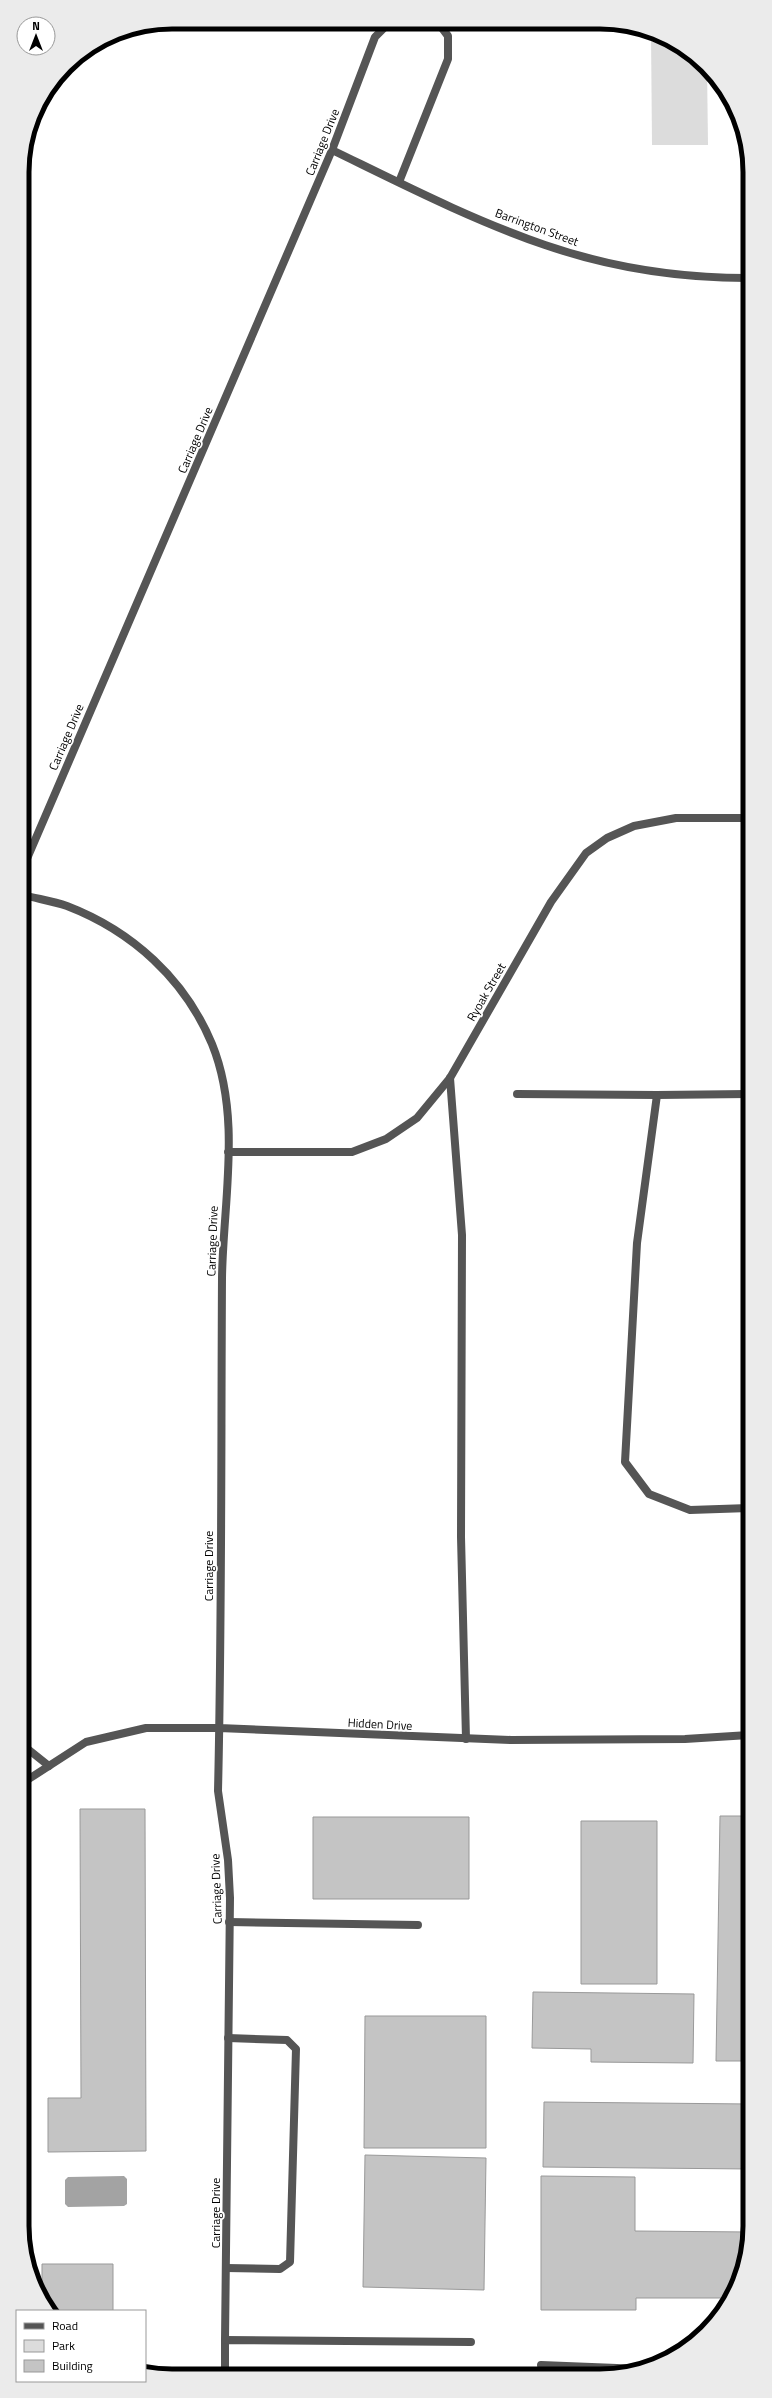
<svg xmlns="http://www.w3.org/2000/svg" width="772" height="2398" font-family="'Titillium Web',sans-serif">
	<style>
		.green { fill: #dcdcdc }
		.water { fill: #a3a3a3 }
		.building { fill: #c4c4c4; stroke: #999 }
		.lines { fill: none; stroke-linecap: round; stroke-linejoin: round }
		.service { stroke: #555; stroke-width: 8 }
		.minor { stroke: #555; stroke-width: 8 }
		.labels { text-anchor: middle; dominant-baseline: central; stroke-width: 3.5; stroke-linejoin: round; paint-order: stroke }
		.street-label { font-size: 12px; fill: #000; stroke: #fff }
		.rim { fill: none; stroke: #000; stroke-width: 5 }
	</style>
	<rect width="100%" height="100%" fill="#fff"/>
	<!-- green -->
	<path class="green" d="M651,33L675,42L707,67L708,145H652Z"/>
	<!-- water -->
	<path class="water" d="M124,2176L127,2179V2204L124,2206L68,2207L65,2204V2180L68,2177Z"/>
	<!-- building -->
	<path class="building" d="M80,1809H145L146,2151L48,2152V2098H81Z
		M720,1816H749V2061H716Z
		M313,1817H469V1899H313Z
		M581,1821H657V1984H581Z
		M533,1992L694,1994L693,2063L591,2062V2049L532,2048Z
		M365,2016H486V2148H364Z
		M544,2102L750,2104V2169L543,2167Z
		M365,2155L486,2158L484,2290L363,2287Z
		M541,2176L635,2177V2231L750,2232L739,2283L729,2298H636V2310H541Z
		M42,2264H113V2311H50L42,2301Z"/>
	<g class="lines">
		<!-- service -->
		<path class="service" d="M450,1078L462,1235L461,1537L466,1739
			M517,1094L657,1095L748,1094
			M657,1095L637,1243L625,1462L649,1494L690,1510L749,1508
			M24,1746L49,1766
			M229,1922L418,1925
			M226,2268L280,2269L290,2262L296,2049L287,2040L228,2038
			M541,2365L642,2369
			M225,2373V2340L471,2342"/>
		<!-- minor -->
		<path class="minor" d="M332,150C402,184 472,220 545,245C609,267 679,278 747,278
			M399,182L448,59V36L439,24
			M23,868L332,150L375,37L389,23
			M23,895C38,899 53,901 67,906C132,931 185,979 212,1044C242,1118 223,1202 222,1278C221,1449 222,1620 218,1791L228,1860L230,1898L225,2340
			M228,1152H352L386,1139L417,1118L450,1078L551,902L586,853L607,838L634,826L676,818H748
			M24,1782L86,1742L146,1728H219L511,1740L685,1739L749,1735"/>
	</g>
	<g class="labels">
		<!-- street labels -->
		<g class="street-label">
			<text transform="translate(322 142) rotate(-68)">Carriage Drive</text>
			<text transform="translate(537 227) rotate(20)">Barrington Street</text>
			<text transform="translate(195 440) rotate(-67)">Carriage Drive</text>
			<text transform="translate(66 737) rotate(-67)">Carriage Drive</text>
			<text transform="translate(486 992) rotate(-60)">Ryoak Street</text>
			<text transform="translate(212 1241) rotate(-88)">Carriage Drive</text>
			<text transform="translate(208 1566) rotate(-90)">Carriage Drive</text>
			<text transform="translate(380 1724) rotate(3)">Hidden Drive</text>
			<text transform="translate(216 1889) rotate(-92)">Carriage Drive</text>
			<text transform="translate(215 2213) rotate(-90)">Carriage Drive</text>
		</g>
	</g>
	<!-- crop -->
	<path d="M0 0H772V2398H0ZM172 29H600A143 143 0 0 1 743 172V2226A143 143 0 0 1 600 2369H172A143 143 0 0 1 29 2226V172A143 143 0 0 1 172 29Z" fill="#ebebeb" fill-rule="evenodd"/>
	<path class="rim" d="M172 29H600A143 143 0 0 1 743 172V2226A143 143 0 0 1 600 2369H172A143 143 0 0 1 29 2226V172A143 143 0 0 1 172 29Z"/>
	<!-- legend -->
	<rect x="16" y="2310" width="130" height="72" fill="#ffffff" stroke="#999999"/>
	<rect x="24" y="2323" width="20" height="6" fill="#555555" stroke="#999999"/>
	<text x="52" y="2330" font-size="12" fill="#000000">Road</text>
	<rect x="24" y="2340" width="20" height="12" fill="#dcdcdc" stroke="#999999"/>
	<text x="52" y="2350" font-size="12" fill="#000000">Park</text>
	<rect x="24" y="2360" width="20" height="12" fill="#c4c4c4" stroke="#999999"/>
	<text x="52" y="2370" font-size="12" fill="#000000">Building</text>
	<!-- north arrow -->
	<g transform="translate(36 36)"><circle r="19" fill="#ffffff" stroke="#999999"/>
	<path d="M0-3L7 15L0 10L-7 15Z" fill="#000000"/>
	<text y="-6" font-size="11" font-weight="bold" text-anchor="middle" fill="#000000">N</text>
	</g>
</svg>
